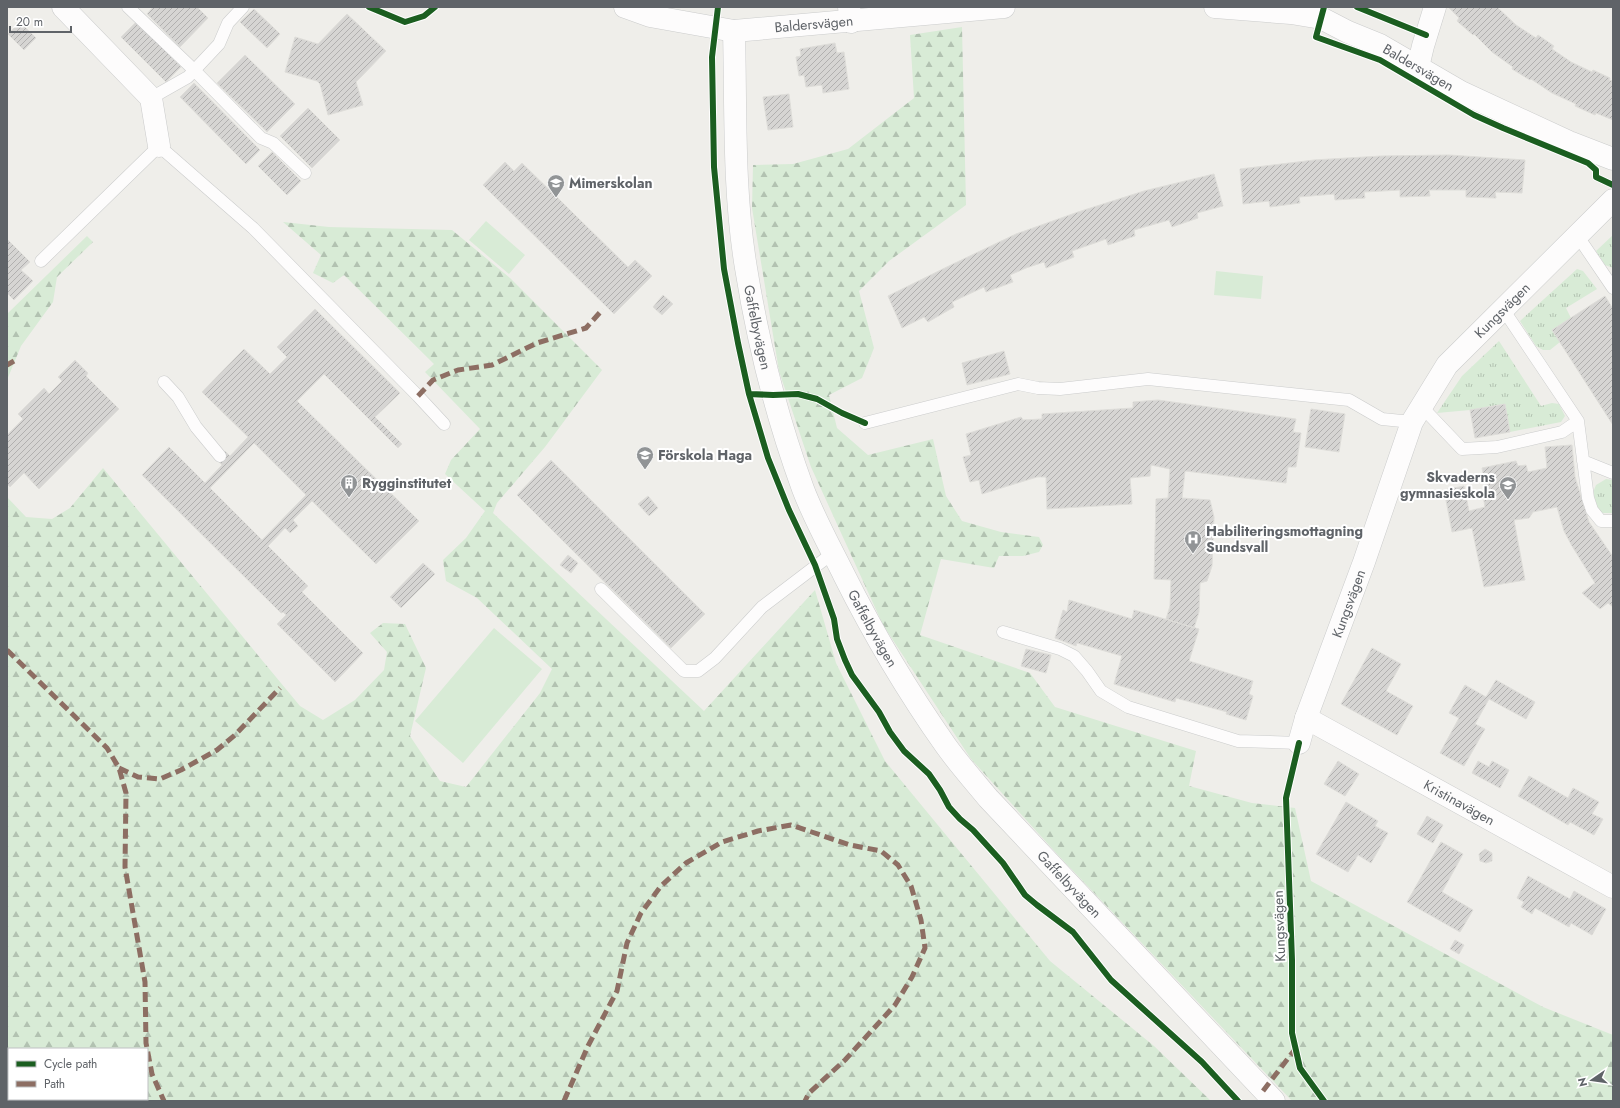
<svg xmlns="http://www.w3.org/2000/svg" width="1620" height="1108" font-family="Jost,sans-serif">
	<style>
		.grass { fill: url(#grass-tufts) }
		.forest { fill: url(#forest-firs); fill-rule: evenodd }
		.green { fill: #d8ebd6 }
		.building { fill: url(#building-hatch); stroke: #deddd9; fill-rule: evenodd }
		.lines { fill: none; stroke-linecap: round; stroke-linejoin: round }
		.service-casing { stroke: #cbcccc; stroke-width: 13 }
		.minor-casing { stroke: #cbcccc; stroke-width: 23 }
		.tertiary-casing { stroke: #cbcccc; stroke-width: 23 }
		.service { stroke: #fdfcfc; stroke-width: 12 }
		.minor { stroke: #fdfcfc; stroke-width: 22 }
		.tertiary { stroke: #fdfcfc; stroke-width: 22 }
		.quiet { stroke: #8d6e63; stroke-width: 5; stroke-dasharray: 10 5; stroke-linecap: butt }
		.cycleway-casing { stroke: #fff; stroke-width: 8 }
		.cycleway { stroke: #1b5e20; stroke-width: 6 }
		.labels { text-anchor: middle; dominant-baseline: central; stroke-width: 4; stroke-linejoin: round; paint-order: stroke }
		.street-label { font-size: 14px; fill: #5f6368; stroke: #fff }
		.poi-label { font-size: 14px; font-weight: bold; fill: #5f6368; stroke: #fff; text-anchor: start }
	</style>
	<defs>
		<pattern id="grass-tufts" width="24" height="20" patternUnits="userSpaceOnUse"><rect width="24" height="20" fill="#d8ebd6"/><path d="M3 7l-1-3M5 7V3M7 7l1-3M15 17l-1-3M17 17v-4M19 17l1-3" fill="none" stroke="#b2c2b1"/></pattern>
		<pattern id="forest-firs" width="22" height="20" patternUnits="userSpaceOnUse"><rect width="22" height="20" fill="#d8ebd6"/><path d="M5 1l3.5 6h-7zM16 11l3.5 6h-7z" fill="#b2c2b1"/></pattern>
		<pattern id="building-hatch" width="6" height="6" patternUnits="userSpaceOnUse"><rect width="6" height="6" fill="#d6d5d3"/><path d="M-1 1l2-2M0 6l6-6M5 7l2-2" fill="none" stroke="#b1b0af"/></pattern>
	</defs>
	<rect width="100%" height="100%" fill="#efeeea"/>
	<!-- grass -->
	<path class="grass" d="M1613,235V268L1605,265L1596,251Z
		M1577,269L1583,271L1597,289L1566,308L1571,318L1552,330L1560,342L1550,350H1543L1536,346L1520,321Z
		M1499,341L1541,406L1552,403L1559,404L1565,416L1561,422L1510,432L1505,404L1470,410L1437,413L1462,376Z
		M1606,479L1613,480V513H1603L1598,510L1592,495L1596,485Z"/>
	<!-- forest -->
	<path class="forest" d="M962,27L966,205L889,261L859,291L874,348L862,378L829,395L837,428L868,455L933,439L946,496L962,521L1001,532L1039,537L1043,545L1039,552L1023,556H999L994,568L941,559L920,635L1030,673L1055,707L1196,751L1189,786L1252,803L1295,808L1311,881L1543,1007L1613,1035V1101H1292L1058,855L971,759L883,625L811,467L779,371L752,208L753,165L793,164L848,149L914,98L910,35Z
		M283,222L329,227L452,230L510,278L602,370L545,447L497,503L493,513L704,711L815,590L836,663L885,761L1050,961L1154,1046L1211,1101H7V497L26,517L52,519L70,508L103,468L300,706L323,720L355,700L384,670L387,652L370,633L383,623L405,624L426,668L410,736L440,781L466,787L540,693L552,669L477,598L446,581L443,560L466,538L485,511L445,474L451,460L480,429L425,372L434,364L344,275L333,283L313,273L321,255ZM9,1049H147V1099H9Z
		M87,236L93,242L57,277L53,302L21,346L7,380V314Z"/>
	<!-- green -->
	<path class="green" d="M486,221L525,255L509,274L469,240Z
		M1216,271L1263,276L1261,299L1214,295Z
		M494,628L542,669L463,763L415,721Z"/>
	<!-- building -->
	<path class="building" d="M153,7H197L208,18L180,47L147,14Z
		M1448,7H1497L1516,25L1536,38L1538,35L1554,46L1552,49L1571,62L1592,72L1593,70L1610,78L1609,80L1613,81V120L1596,113L1595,115L1575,106L1576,104L1552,93L1531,79L1530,80L1512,69L1513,67L1492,52L1474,34L1473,35L1457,21L1459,18Z
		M254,9L280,34L267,48L240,22Z
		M347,14L386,51L356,82L363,105L328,115L320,84L317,81L285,72L295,37L318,44Z
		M20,22L36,38L24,50L8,34Z
		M136,22L181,67L166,82L121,37Z
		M835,43L837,53L844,52L849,89L823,93L822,85L806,87L804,75L799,76L796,57L801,56L800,49Z
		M245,55L295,104L267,132L217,83Z
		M194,83L260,150L246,164L180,97Z
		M789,94L793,127L768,130L763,97Z
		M308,108L340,140L312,168L280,136Z
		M272,152L301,181L287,195L258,166Z
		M1449,155L1525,160L1522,193L1495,192L1496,198L1466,197V190H1429L1430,196L1400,197V190L1364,192L1365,198L1335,200L1334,194L1299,197L1300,203L1270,207L1269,201L1243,204L1240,169L1314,160L1381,156Z
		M505,162L514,171L522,163L628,267L635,260L652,276L614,314L483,185Z
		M1214,174L1223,206L1197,213L1198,218L1172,227L1169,220L1134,230L1135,236L1108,245L1106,239L1072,251L1074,257L1046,268L1044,262L1026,268L1010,275L1013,282L986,292L984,287L952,302L954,307L928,322L924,317L902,328L888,296L953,264L1016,234L1078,212L1144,191Z
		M7,239L30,262L21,270L33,281L14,300L7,293Z
		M663,295L673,304L662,315L653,307Z
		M1605,296L1613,309V425L1552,330Z
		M315,309L400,393L375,417L402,444L398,448L324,374L297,401L419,521L376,564L312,501L293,520L298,526L290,533L285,528L268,546L308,586L302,592L363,653L335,682L277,624L286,615L283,612L281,613L142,475L169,447L205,483L222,465L216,459L225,451L230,456L248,437L202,392L244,349L270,374L287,357L277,347ZM254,443L306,495L262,540L210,488Z
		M1004,351L1010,374L967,385L962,363Z
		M75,360L88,373L86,376L119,409L39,489L24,473L10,487L7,484V435L23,419L18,414L44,388L49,394L62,381L58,377Z
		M1158,400L1296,419L1293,432L1301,433L1296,467H1288L1286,483L1185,471L1182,498L1210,500L1214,517L1212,566L1207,581L1200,583L1199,612L1194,628L1166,619L1170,606L1171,580L1154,579L1156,499L1168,498L1170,469L1151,465L1150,476L1130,478L1132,504L1047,509L1046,477H1037L982,494L979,480L970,482L963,457L971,455L966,434L1021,417L1023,420L1042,419V414L1133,408V402Z
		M1505,404L1510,432L1475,438L1470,410Z
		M1311,409L1345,414L1339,452L1305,447Z
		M1572,445L1575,477L1589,522L1613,557V607L1608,603L1600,609L1582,593L1595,583L1572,546L1564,531L1557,507L1533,512L1529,518L1514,520L1525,580L1484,587L1472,528L1452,532L1444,490L1464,486L1469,511L1485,507L1483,495L1487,494L1482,468L1516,461L1518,466L1526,465L1528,472L1547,468L1545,447Z
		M551,460L705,614L671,648L517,495Z
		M648,496L658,508L649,516L638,504Z
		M568,555L578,563L571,573L560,565Z
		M423,563L435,574L401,608L390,597Z
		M1069,600L1132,619L1134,610L1199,629L1189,661L1253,681L1249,694L1253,696L1246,720L1226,714L1227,712L1176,698L1175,702L1114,684L1122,656L1077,643L1076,646L1055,638L1063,610L1067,612Z
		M1372,648L1401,664L1386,691L1413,706L1397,735L1341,704Z
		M1026,649L1051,655L1046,673L1021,666Z
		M1496,680L1535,702L1526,719L1489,699L1475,724L1485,729L1464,766L1440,753L1459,718L1449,713L1465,685L1486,697Z
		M1338,761L1359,774L1345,796L1324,784Z
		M1478,761L1489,767L1492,761L1509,770L1500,788L1472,773Z
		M1529,776L1568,798L1573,788L1599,802L1592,814L1603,819L1594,835L1570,822L1568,825L1518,796Z
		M1346,802L1378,821L1375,826L1388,833L1371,863L1358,855L1348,872L1316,854Z
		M1427,816L1443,825L1433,843L1417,834Z
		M1441,842L1463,854L1442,892L1473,910L1460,932L1407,902Z
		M1485,849L1492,853V861L1486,863L1480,861L1479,854Z
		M1528,876L1570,899L1574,891L1606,909L1592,935L1571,923L1569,927L1535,908L1532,914L1521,907L1524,902L1517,898Z
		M1455,940L1464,945L1459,954L1450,949Z"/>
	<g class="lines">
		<!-- service casing -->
		<g class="service-casing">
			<path id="service" d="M128,7L194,70L261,138L273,143L305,173
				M151,98L188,77L219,44L228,23L243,7
				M1577,235L1613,288
				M41,261L159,146L253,228L418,396L444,424
				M1503,309L1578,421
				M164,382L178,397L196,427L220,456
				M1422,407L1462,449L1497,447L1562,432L1578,421L1588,498L1592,510L1601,521H1613
				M865,423L1018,384L1038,388L1060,389L1148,379L1349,400L1382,419L1412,422
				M1583,461L1613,473
				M601,589L684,671H698L715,658L762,607L833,553
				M1003,632L1060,649L1074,656L1087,671L1101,691L1128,707L1238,741L1299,743"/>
		</g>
		<!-- minor casing -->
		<g class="minor-casing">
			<g id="minor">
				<path d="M63,7L151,98L159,146"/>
				<path d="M849,7L851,22"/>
				<path id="s1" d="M734,31C736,110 733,190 746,268C758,343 777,418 803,489C814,518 830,547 844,575C874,635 908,692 946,746C959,764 974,781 988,798L1274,1101"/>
				<path d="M1418,67L1423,46L1435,7"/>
				<path id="s2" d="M1306,718L1613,887"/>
				<path id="s3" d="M1299,743L1306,718L1364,562L1412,422L1447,365L1613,200"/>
			</g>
		</g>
		<!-- tertiary casing -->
		<g class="tertiary-casing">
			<g id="tertiary">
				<path id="s4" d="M625,7L650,16L734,31L1004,7"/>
				<path id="s5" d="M1215,7L1291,13L1321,18L1348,32L1380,45L1461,92L1569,142L1613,159"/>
			</g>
		</g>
		<!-- service -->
		<use href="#service" class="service"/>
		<!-- minor -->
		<use href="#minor" class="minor"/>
		<!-- tertiary -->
		<use href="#tertiary" class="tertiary"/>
		<!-- quiet -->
		<path class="quiet" d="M7,365L14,361
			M418,396L433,380L458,370L492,365L537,343L586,328L603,309
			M7,650L107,748L119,768L126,793L125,867L145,982L146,1043L152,1074L164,1101
			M119,768L138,777L160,779L181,770L217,750L235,735L280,688
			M1263,1091L1296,1048
			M564,1101L588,1046L617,991L627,943L641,913L661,886L686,863L722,842L758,831L791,825L850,845L881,851L898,865L911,886L921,920L925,948L912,977L895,1005L845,1060L809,1093L805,1101"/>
		<!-- cycleway casing -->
		<g class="cycleway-casing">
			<path id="cycleway" d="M369,7L405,22L424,16L435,7
				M718,7L712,57L714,167L724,269L738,343L749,394L768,458L789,510L815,565L834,619L837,639L845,660L852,675L879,712L890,732L904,751L929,774L940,790L949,807L960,819L973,830L1003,863L1025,895L1037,905L1073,932L1111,980L1202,1062L1238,1101
				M1324,7L1316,37L1380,60L1474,115L1503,128L1588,163L1596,170V177L1613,185
				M1357,7L1426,35
				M749,394L773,395L798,394L817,399L842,413L865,423
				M1299,743L1286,798L1292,960V1033L1300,1068L1324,1101"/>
		</g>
		<!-- cycleway -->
		<use href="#cycleway" class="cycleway"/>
	</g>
	<!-- icons -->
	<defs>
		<g id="school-pin" transform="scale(0.9)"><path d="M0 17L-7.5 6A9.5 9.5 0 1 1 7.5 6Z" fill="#919496" stroke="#fff"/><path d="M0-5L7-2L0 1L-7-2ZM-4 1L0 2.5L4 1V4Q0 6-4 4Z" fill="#fff"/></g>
		<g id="building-pin" transform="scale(0.9)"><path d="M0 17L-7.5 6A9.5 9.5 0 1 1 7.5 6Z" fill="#919496" stroke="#fff"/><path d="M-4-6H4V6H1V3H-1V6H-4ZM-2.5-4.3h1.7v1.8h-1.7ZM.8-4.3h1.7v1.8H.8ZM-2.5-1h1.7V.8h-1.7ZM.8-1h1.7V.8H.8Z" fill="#fff"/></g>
		<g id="hospital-pin" transform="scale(0.9)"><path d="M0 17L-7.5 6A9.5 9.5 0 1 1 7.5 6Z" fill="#919496" stroke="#fff"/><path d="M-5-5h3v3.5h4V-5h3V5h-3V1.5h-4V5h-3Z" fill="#fff"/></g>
	</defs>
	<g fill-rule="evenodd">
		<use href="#school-pin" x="556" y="183"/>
		<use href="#school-pin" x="645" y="455"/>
		<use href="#building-pin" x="349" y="483"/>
		<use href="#school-pin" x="1508" y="485"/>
		<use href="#hospital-pin" x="1193" y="539"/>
	</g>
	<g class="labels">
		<!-- street labels -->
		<g class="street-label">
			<text stroke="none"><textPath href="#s4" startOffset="192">Baldersvägen</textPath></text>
			<text stroke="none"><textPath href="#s5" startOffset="216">Baldersvägen</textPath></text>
			<text stroke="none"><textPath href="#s3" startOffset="485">Kungsvägen</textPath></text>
			<text stroke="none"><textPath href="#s1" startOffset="298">Gaffelbyvägen</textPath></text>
			<text stroke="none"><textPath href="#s3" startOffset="148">Kungsvägen</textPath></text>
			<text stroke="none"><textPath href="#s1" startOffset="622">Gaffelbyvägen</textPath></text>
			<text stroke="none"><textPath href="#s2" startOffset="175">Kristinavägen</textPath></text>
			<text stroke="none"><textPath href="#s1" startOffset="946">Gaffelbyvägen</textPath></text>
			<text transform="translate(1279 926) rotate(-92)">Kungsvägen</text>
		</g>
		<!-- poi labels -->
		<g class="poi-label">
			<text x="569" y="183">Mimerskolan</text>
			<text x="658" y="455">Förskola Haga</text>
			<text x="1495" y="477" text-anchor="end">Skvaderns<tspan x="1495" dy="16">gymnasieskola</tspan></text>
			<text x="362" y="483">Rygginstitutet</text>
			<text x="1206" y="531">Habiliteringsmottagning<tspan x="1206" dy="16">Sundsvall</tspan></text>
		</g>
	</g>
	<!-- border -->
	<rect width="1620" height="1108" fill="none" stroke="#5f6368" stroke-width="16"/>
	<!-- legend -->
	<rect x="8" y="1048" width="140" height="52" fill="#ffffff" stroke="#bfc1c3"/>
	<rect x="16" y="1061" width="20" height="6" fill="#1b5e20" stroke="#bfc1c3"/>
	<text x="44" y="1068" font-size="12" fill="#5f6368">Cycle path</text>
	<rect x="16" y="1081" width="20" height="6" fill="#8d6e63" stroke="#bfc1c3"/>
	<text x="44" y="1088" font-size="12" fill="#5f6368">Path</text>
	<!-- north arrow -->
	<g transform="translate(1592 1080) rotate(257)" stroke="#ffffff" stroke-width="3" paint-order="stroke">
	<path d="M0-3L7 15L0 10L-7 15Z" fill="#5f6368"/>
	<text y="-6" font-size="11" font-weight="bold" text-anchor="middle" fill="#5f6368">N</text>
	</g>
	<!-- scale -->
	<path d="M10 26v6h61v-6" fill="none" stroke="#5f6368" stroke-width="2"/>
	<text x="16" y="26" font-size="12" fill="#5f6368" stroke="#ffffff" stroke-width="3" paint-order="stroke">20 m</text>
</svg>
